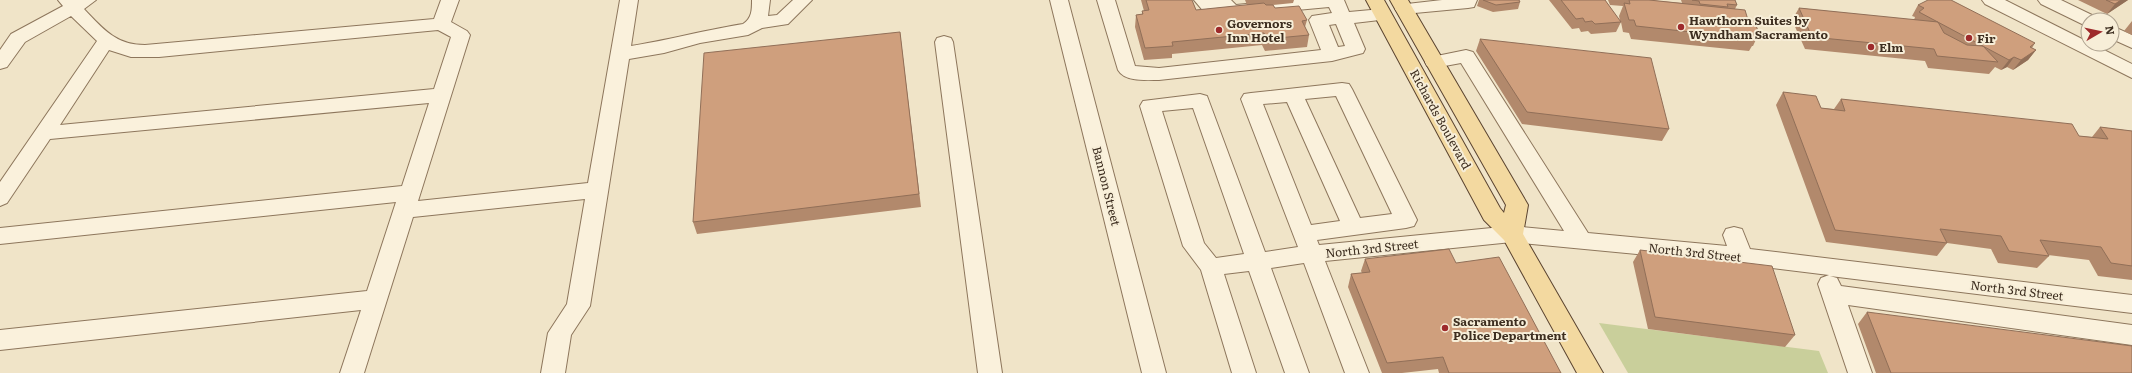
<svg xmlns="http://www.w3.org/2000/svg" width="2132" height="373" font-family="Literata,serif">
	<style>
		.green { fill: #c9cf9b }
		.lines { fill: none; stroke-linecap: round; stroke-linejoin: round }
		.minor-casing { stroke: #8d765c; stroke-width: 2 }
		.major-casing { stroke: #5b4430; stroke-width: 2 }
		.minor { fill: #faf1dc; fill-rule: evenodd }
		.major { fill: #f3d9a0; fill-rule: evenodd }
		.wall { fill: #b2896c }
		.shaded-wall { fill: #916f58 }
		.building { fill: #cf9f7d; stroke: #916f58 }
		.poi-dot { fill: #9e2a2b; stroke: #f7eed8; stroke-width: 1.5 }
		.labels { text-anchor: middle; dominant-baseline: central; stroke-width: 4; stroke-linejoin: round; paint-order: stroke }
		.poi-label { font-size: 12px; font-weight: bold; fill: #3d2e20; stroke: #f7eed8; text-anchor: start }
		.street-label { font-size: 12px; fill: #3d2e20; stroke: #f7eed8 }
	</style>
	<rect width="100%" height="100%" fill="#f0e4c8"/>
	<!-- green -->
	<path class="green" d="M1599,323L1819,351L1828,373H1628Z"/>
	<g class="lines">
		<!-- minor casing -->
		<g class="minor-casing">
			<path id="minor" d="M58,0H96L84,9C103,29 116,45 145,45L434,19L441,0H459L451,22L467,31L470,35L418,201L588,183L620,0H638L631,46C669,40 705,30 743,24C752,18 752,10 752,0H770L768,16L777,15L793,0H812L788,24L762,28L748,35L700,43L664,53L629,59L590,306L571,335L565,373H541L548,333L567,304L585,199L413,217L364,373H340L361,310L0,350V330L367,291L396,202L0,244V228L402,186L429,103L50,139L7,203L0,206V182L97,41L71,16L25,42L7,67L0,69V50L11,34L63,6ZM438,30L451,37L434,89L60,125L109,50L131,57H159Z
				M1050,0H1068L1166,373H1142Z
				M1097,0H1115L1135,66L1159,68L1321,50L1309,20L1312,16L1332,13L1329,7L1224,17L1205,13L1194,0H1212L1214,2L1212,0H1231L1236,5L1289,0H1344L1349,12L1382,9L1388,11L1391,15L1388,19L1354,23L1365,49L1363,53L1332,61L1159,80C1146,80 1125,82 1118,70ZM1336,24L1345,46L1338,47L1329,25Z
				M1442,0H1477L1474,7L1468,8L1404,14L1398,13L1395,9L1398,5Z
				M1982,0H2005L2088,42V44H2092L2132,64V78L1985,4Z
				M2038,0H2061L2094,16L2097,20H2088V26L2082,24L2041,4Z
				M2112,26L2132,35V48L2112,39Z
				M944,36L951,38L953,42L1002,373H978L935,42L937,38Z
				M1466,50L1473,52L1588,233L1727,246L1723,235L1726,229L1734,227L1742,229L1750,249L2132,295V313L1830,276L1837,278L1841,286L2132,325V345L1848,305L1872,373H1848L1818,284L1821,278L1829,275L1741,264L1512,242L1325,261L1369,373H1345L1304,263L1271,268L1309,373H1285L1249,271L1224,274L1256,373H1232L1201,270L1183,246L1140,106L1143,101L1200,94L1207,96L1265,252L1298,247L1241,99L1244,94L1251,93L1342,83L1349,84L1352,89L1417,220L1414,226L1406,228L1317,240L1319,245L1512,226L1564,231L1461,63L1434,68L1427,66L1425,62L1427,58ZM1336,96L1392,214L1360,218L1305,99ZM1287,102L1340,221L1311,225L1263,104ZM1193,108L1244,254L1216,258L1204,243L1162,111Z"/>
		</g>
		<!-- major casing -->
		<g class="major-casing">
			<path id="major" d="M1366,0H1384L1500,208L1504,213L1506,205L1390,0H1408L1528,205L1523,234L1603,373H1577L1504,240L1484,220Z"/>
		</g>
		<!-- minor -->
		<use href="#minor" class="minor"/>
		<!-- major -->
		<use href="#major" class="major"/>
	</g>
	<!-- wall -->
	<path class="wall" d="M1141,0H1192L1196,10L1247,5L1245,0H1297H1294L1293,3L1273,5L1275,8L1307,20L1305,27L1309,35L1307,47L1265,51L1262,45L1172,54V58L1144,60L1135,27L1136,15L1142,14V11H1144Z
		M1479,0H1519L1520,2L1518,9L1493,12L1477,6Z
		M1549,0H1605L1620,21L1619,16L1623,6L1610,5L1608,0H1649L1682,3L1681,0H1735L1737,5L1735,9L1748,20L1759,33L1753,46H1752L1749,51L1631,39L1629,33L1623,32L1621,22L1616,32L1591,34L1588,31L1581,32L1579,28L1572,29Z
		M2078,0H2128L2107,14Z
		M1918,5L2035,43L2032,48L2036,50L2028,60L2013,70L2007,67L2001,70L1995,67L1989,74L1928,68L1925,61L1805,49L1792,20L1799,8L1914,20L1915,17L1912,16Z
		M2132,21V35L2124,31Z
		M900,32L921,207L697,234L693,222Z
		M1480,39L1669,129L1662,141L1522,124L1476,51Z
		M1783,92L1821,108L1834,109L1841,99L2079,136L2092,137L2100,127L2132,131V280L2098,276L2089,260L2048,255L2049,256L2037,268L1998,263L1991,249L1947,243L1937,256L1826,242L1776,105Z
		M1640,250L1795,335L1785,347L1648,329L1633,262Z
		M1365,259L1456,263L1561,373H1439L1438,369L1402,373H1382L1348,287L1351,274L1362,273L1361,271Z
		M1867,312L2132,373H1876L1858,324Z"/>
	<!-- shaded-wall -->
	<path class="shaded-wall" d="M2121,0H2128L2107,14L2115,4Z
		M2036,50L2028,60L2013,70L2021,60Z
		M2014,57L2007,67L2001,70L2009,60Z"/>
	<!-- building -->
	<path class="building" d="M1146,0H1192L1196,10L1264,3L1266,5H1273L1275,8L1299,6L1307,20L1302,21L1309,35L1267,39L1264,33L1172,42L1173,46L1145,48L1136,15L1143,14L1142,11L1149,10Z
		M1483,0H1519L1520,2L1496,5Z
		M1561,0H1605L1621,22L1595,24L1592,21L1585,22L1583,18L1576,19Z
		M1629,0H1649L1745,10L1748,20L1754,21L1759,33H1753L1756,39L1636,26L1634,20H1629L1624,3L1630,4Z
		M1692,0H1735L1737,5L1727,4L1728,7L1700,4L1699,1Z
		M1928,0H1951L2035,43L2030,47L2036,50L2021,60L2014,57L2009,60L1919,12L1924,8L1918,5Z
		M2106,0H2121L2115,4Z
		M1799,8L1938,22L1944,33L1967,45L1983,46L1998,62L1937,56L1934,49L1812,37Z
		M900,32L919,194L693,222L704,53Z
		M1480,39L1651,58L1669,129L1527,112Z
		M1783,92L1816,96L1821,108L1845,111L1841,99L2072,124L2079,136L2108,139L2100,127L2132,131V266L2111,263L2101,247L2040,240L2049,256L2009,251L2001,236L1940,229L1947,243L1835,230Z
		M1449,249L1456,263L1499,257L1561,373H1449L1443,357L1387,363L1351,274L1370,272L1365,259Z
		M1640,250L1772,266L1795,335L1655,317Z
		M1867,312L2132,346V373H1891Z"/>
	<!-- markers -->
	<g class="poi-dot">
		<circle cx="1681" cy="27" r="4"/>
		<circle cx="1219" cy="30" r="4"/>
		<circle cx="1969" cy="38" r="4"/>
		<circle cx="1871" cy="47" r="4"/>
		<circle cx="1445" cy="328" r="4"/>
	</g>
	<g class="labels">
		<!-- poi labels -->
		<g class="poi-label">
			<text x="1689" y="20">Hawthorn Suites by<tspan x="1689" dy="14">Wyndham Sacramento</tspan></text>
			<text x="1227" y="23">Governors<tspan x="1227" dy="14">Inn Hotel</tspan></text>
			<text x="1977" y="38">Fir</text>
			<text x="1879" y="47">Elm</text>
			<text x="1453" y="321">Sacramento<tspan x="1453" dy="14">Police Department</tspan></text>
		</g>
		<!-- street labels -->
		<g class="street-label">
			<text transform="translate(1441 119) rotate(61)">Richards Boulevard</text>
			<text transform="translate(1107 186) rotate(76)">Bannon Street</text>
			<text transform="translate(1372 248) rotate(-6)">North 3rd Street</text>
			<text transform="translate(1695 252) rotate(6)">North 3rd Street</text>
			<text transform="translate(2017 290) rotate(7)">North 3rd Street</text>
		</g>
	</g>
	<!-- north arrow -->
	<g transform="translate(2100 32) rotate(81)"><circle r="19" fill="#f7eed8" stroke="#ada18e"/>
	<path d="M0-3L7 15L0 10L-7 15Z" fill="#9e2a2b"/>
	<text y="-6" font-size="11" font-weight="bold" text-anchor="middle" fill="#3d2e20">N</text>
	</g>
</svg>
